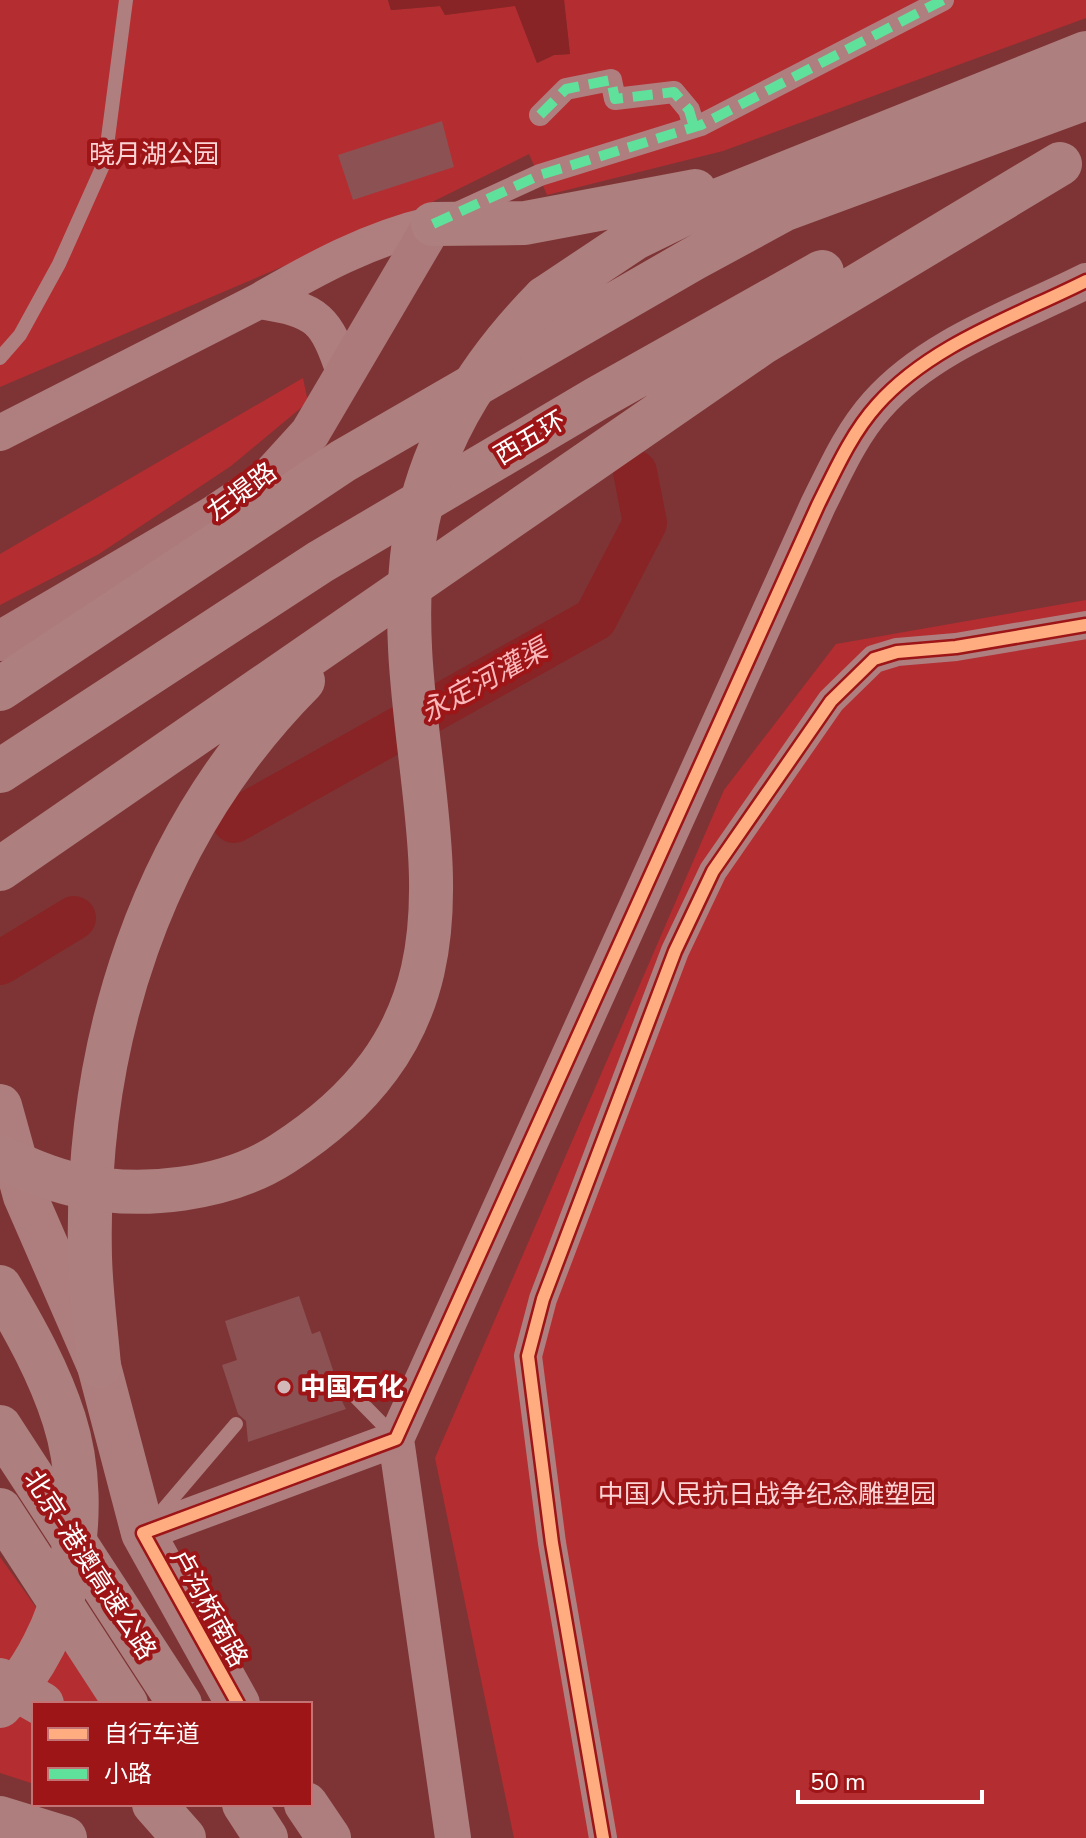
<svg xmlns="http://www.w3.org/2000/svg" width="1086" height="1838" font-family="'Nunito Sans','Noto Sans SC',sans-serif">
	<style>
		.green { fill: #b42d31 }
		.water { fill: #882425 }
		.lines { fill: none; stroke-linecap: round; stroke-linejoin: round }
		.river { stroke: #882425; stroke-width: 44 }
		.building { fill: #8c5153 }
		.service { stroke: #af7f80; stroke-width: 14 }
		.pedestrian { stroke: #af7f80; stroke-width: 22 }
		.minor { stroke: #af7f80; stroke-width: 28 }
		.tertiary { stroke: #af7f80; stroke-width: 36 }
		.secondary { stroke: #ac7a7b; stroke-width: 40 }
		.trunk { stroke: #ae7e7e; stroke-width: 44 }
		.motorway { stroke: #ae7f7f; stroke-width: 44 }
		.motorway-bridge { stroke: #ae7f7f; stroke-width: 44 }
		.quiet { stroke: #60e19b; stroke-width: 10; stroke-dasharray: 20 10; stroke-linecap: butt }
		.cycleway-casing { stroke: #9d1517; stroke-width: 17 }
		.cycleway { stroke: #ffac80; stroke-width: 12 }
		.poi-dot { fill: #d2b8b8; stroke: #9d1517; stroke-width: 3 }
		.labels { text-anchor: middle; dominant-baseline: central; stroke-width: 8; stroke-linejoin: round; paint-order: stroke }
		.park-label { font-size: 26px; fill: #fdd4d5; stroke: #9d1517 }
		.street-label { font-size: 26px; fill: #fff; stroke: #9d1517 }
		.poi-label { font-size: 26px; font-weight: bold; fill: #fff; stroke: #9d1517; text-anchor: start }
		.water-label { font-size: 28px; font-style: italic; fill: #fab8bb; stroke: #9d1517 }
	</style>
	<rect width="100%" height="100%" fill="#7e3435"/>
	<!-- green -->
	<path class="green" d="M0,0H388L391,10L440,6L445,15L515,5L537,63L554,55L570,54L564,0H1086V18L723,151L547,195L529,154L418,209L0,387Z
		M303,378L308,402L231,466L99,554L0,605V554Z
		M1086,600V1838H514L435,1458L724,790L836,644Z
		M0,1557L105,1704H34V1784L0,1773Z"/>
	<!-- water -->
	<path class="water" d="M388,0H564L570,54L554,55L537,63L515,6L445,15L440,6L391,10Z"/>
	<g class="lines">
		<!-- river -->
		<path class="river" d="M234,821L595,619L645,523L635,472
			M0,963L74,918"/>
	</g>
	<!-- building -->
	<path class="building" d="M442,121L454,167L353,200L338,155Z
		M299,1296L312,1334L320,1331L336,1379L335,1388L346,1409L248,1442L246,1421L238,1414L222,1365L237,1360L225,1321Z"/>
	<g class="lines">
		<!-- service -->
		<path class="service" d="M0,358L20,335L59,264L105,161L126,0
			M344,1385L394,1436
			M156,1518L236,1424"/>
		<!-- pedestrian -->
		<path class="pedestrian" d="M540,115L566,89L611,80L615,99L674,92L689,110L694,127
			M455,214L540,175L701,125L943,0"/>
		<!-- minor -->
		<path class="minor" d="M603,1838L552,1543L528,1356L543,1299L675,951L713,871L831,701L874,659L897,652L956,647L1086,625"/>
		<!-- tertiary -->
		<path class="tertiary" d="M345,375C326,319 319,310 259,301C316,268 369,239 433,224
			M0,433L259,301
			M143,1533L396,1439
			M453,1838L396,1439L818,505C835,471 851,434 877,405C930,345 1016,316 1086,281"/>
		<!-- secondary -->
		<path class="secondary" d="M0,641L213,516L268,479L310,433L433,224"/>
		<!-- trunk -->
		<path class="trunk" d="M0,1106L25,1196L99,1366L143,1533L238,1704
			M306,1804L329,1838
			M0,1818L65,1838"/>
		<!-- motorway -->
		<path class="motorway" d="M433,224L525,223L695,191
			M545,298L635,238L684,214L1086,53
			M0,689L343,461L693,259L785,209L1086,98
			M0,771L320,562L596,399L822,272
			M0,869L762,343L1060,164
			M99,1366C96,1330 91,1294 90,1257C85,1043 150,835 303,681
			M0,1427L180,1704
			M0,1510L126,1704
			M0,1680L42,1704
			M154,1804L184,1838
			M244,1804L266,1838"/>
		<!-- motorway-bridge -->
		<path class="motorway-bridge" d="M0,1157C25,1168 50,1179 76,1185C141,1200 226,1190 282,1154C536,992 381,772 414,541C428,446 479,365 545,298
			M0,1287C25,1329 49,1372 64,1419C94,1513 70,1636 0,1706"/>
		<!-- quiet -->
		<path class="quiet" d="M540,115L566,89L611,80L615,99L674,92L689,110L694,127
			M433,224L540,175L701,125L943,0"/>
		<!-- cycleway casing -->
		<g class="cycleway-casing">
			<path id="cycleway" d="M238,1704L143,1533L396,1439L818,505C835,471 851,434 877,405C930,345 1016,316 1086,281
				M603,1838L552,1543L528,1356L543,1299L675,951L713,871L831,701L874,659L897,652L956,647L1086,625"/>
		</g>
		<!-- cycleway -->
		<use href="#cycleway" class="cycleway"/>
	</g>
	<!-- markers -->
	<circle class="poi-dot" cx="284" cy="1387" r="8"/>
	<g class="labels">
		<!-- park labels -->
		<g class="park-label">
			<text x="154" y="154">晓月湖公园</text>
			<text x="767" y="1494">中国人民抗日战争纪念雕塑园</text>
		</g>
		<!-- street labels -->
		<g class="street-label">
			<text transform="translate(530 438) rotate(-31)">西五环</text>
			<text transform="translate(242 492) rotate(-37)">左堤路</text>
			<text transform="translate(90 1565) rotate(57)">北京-港澳高速公路</text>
			<text transform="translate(209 1608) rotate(61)">卢沟桥南路</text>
		</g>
		<!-- poi labels -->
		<g class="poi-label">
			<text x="300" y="1387">中国石化</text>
		</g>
		<!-- water labels -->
		<g class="water-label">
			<text transform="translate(484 681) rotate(-29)">永定河灌渠</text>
		</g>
	</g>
	<!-- legend -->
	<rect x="32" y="1702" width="280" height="104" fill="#9d1517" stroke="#c47374" stroke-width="2"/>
	<rect x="48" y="1728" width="40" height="12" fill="#ffac80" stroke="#c47374" stroke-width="2"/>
	<text x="104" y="1742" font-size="24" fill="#ffffff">自行车道</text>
	<rect x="48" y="1768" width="40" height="12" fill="#60e19b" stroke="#c47374" stroke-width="2"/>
	<text x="104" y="1782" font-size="24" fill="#ffffff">小路</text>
	<!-- scale -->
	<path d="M798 1790v12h184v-12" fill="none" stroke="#ffffff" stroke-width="4"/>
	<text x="810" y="1790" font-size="24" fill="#ffffff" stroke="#9d1517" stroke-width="6" paint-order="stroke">50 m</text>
</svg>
